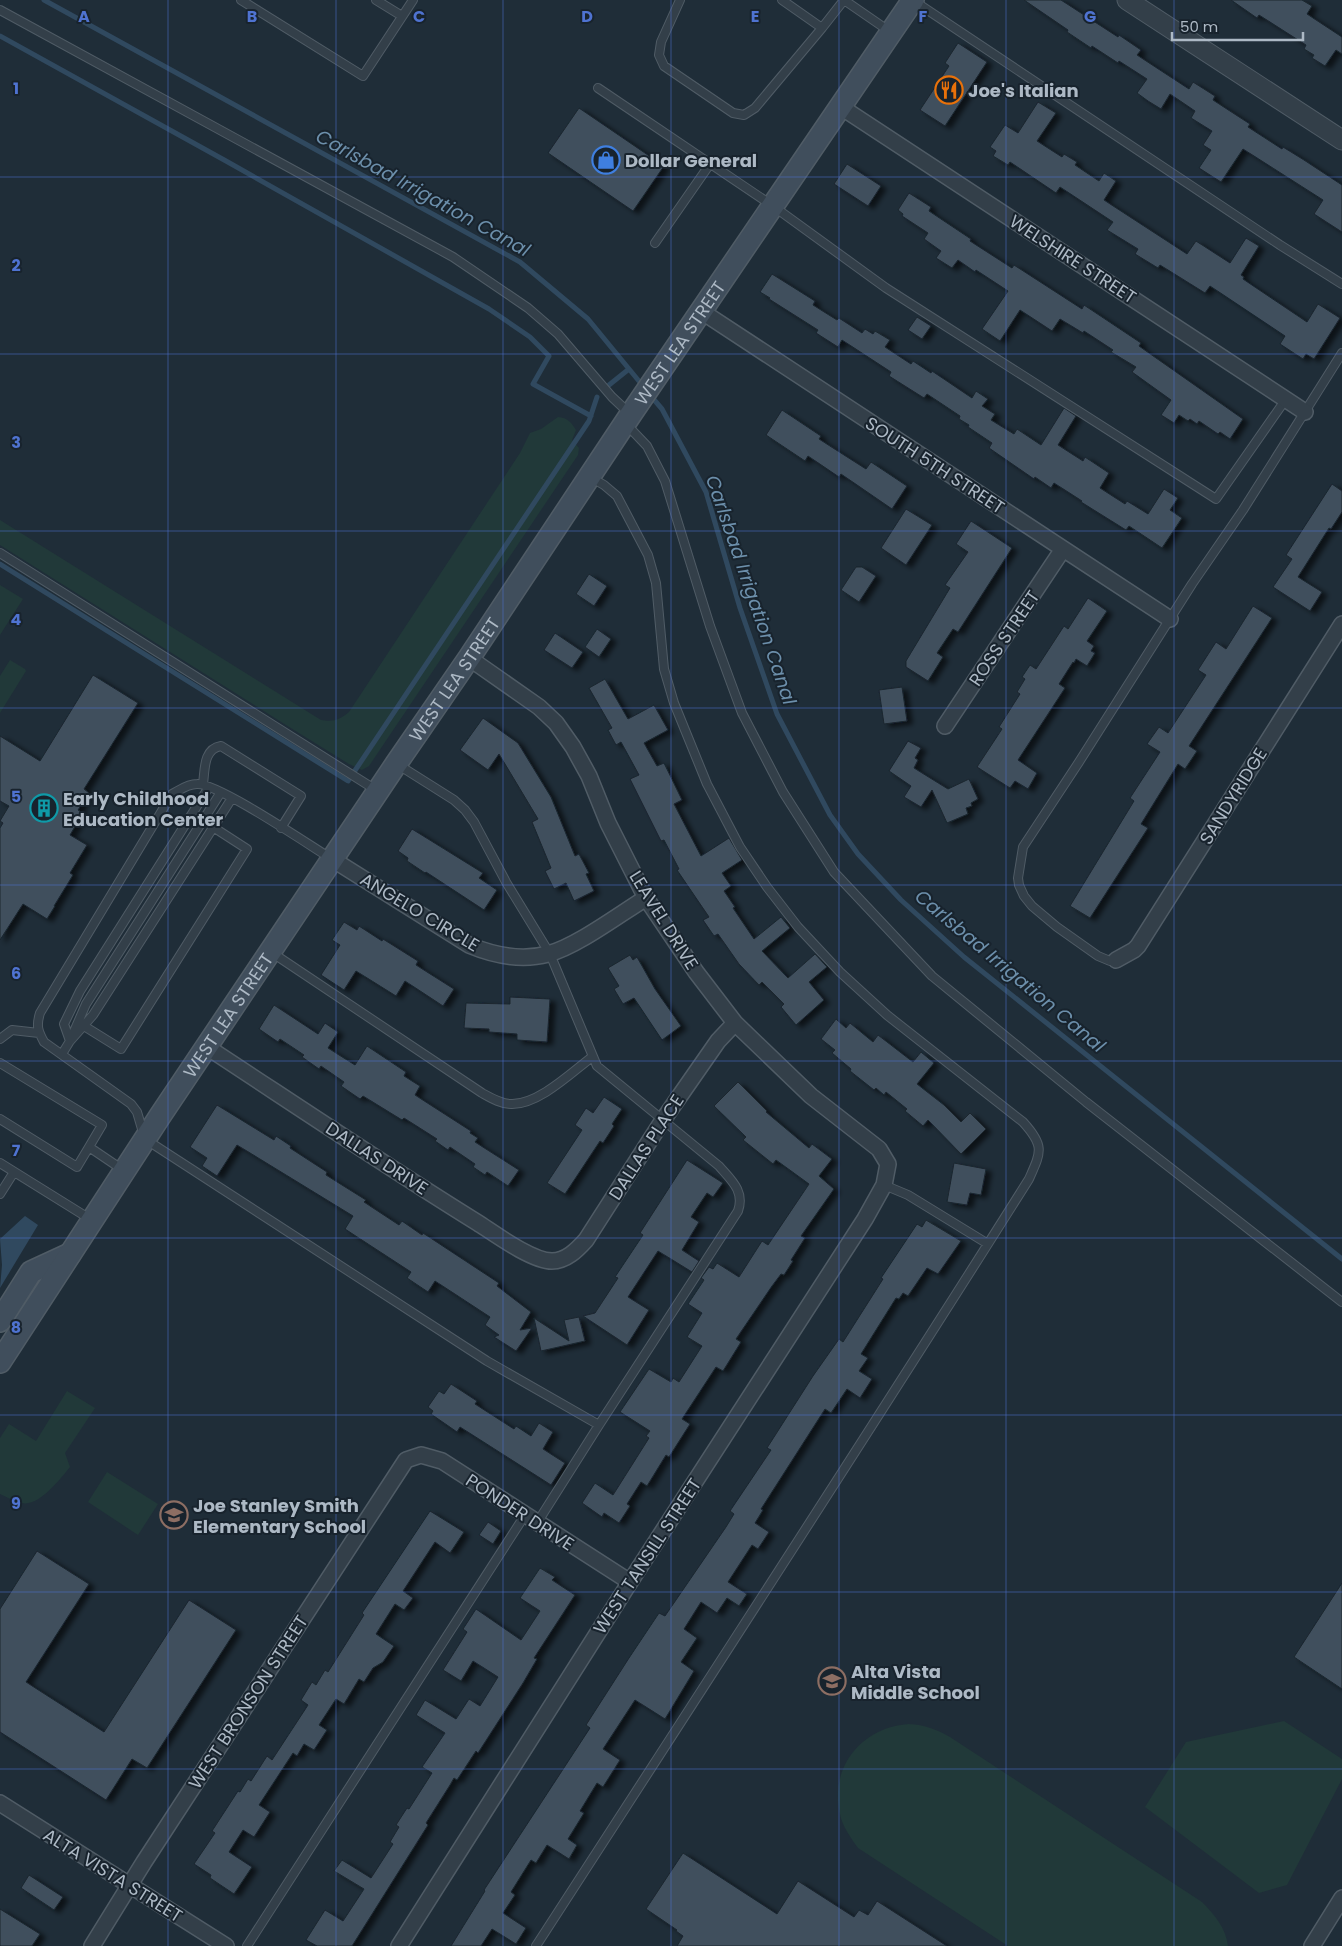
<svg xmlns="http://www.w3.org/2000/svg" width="1342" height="1946" font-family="Poppins,sans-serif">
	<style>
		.green { fill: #213939 }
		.water { fill: #30495f }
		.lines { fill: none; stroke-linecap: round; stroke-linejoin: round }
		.stream { stroke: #30495f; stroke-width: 5 }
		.building { fill: #40505d; stroke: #1a252f; filter: url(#shadow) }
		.service-casing { stroke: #505c66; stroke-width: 10 }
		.minor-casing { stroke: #505c66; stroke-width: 18 }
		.tertiary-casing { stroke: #505c66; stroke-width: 21 }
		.secondary-casing { stroke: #505c66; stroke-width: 24 }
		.service { stroke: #333f49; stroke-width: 8 }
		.minor { stroke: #333f49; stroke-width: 15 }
		.tertiary { stroke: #333f49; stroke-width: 19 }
		.secondary { stroke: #404e5c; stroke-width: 21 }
		.grid { fill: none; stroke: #4f73d1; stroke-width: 1; stroke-opacity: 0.55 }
		.labels { text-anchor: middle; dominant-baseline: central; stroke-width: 4; stroke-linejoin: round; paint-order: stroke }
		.poi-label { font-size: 18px; font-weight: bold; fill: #adb9c5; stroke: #18232d; text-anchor: start }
		.street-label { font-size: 18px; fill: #adb9c5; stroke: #18232d }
		.water-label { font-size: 19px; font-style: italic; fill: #6c8fab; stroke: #18232d }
		.grid-label { font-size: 16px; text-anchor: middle; font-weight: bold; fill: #4f73d1; stroke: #18232d; stroke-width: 4; stroke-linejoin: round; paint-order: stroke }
	</style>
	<defs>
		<filter id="shadow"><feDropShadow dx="5.5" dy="3" stdDeviation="2.5" flood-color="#0009"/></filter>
	</defs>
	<rect width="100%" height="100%" fill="#1f2d38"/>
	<!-- green -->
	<path class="green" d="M558,417C568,418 571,422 576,430L572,440L579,448L578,455L369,766L362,770L349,764L286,725L0,545V520L321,720C334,722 339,720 349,712L520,453L530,433L541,429Z
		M0,585L23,599L0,635Z
		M10,660L25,669L26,671L0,713V676Z
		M67,1391L95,1408L65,1453L70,1467C61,1478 39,1507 22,1503C15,1502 7,1497 0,1494V1438L9,1424L36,1441Z
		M107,1472L158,1504L138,1535L88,1502Z
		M1284,1721L1342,1759V1779L1287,1885L1259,1893L1145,1807L1186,1742Z
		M909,1724C925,1725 936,1729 950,1737L1202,1902C1214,1914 1226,1928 1228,1946H1008L858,1848C851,1838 842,1826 840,1814C829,1767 862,1727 909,1724Z"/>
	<!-- water -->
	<path class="water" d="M25,1216L38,1225L0,1288L2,1265L0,1239Z"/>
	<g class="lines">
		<!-- stream -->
		<path class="stream" d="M44,0L520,262L588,319L643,386
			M0,36L226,161L489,309L530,337L549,356L533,384L591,416
			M609,385L629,369
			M650,395L662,409L706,492L740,608L777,714L830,815L858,854L901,900L964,957L1342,1259
			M0,564L348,781L350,778
			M354,772L589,421L597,397"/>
	</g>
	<!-- building -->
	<path class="building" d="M1024,0H1061L1118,37L1119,35L1141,50L1137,55L1189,89L1193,82L1215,96L1213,100L1250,124L1248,127L1282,149L1283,147L1304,160L1342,185V232L1314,214L1323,200L1243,149L1221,182L1199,168L1211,150L1203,145L1212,131L1191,118L1195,111L1170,94L1161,109L1148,101L1137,93L1147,79L1119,61L1118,63L1092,46L1091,48L1067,32L1068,30Z
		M1231,0H1302L1312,6L1307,14L1342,37V54L1336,50L1325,66L1312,58L1314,55L1304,49L1306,45L1259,15L1257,18Z
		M958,43L987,62L945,126L920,110L949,66L945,63Z
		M1038,102L1056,113L1037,141L1062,157L1064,154L1077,162L1075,165L1099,181L1104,173L1116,181L1104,200L1187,254L1196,241L1230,263L1246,238L1259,246L1241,275L1244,277L1243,279L1307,322L1318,304L1340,318L1314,359L1306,354L1303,359L1280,344L1285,336L1210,286L1205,293L1160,265L1158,268L1135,254L1138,249L1107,230L1113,222L1060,187L1056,193L1010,162L1008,165L993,156L996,151L990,147L1005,125L1018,133Z
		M579,108L664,166L633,211L548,153Z
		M847,164L881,186L868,206L834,184Z
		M909,193L931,207L929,211L971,239L970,241L1012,268L1014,265L1082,309L1084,305L1141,343L1139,346L1243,419L1230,439L1220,432L1218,434L1199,421L1197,424L1190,419L1188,421L1179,415L1174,423L1161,415L1171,400L1132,372L1136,367L1111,352L1113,350L1084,331L1083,333L1060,319L1052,331L1020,310L1000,341L982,329L1008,291L976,270L975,272L958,260L952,268L936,258L941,251L924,239L928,233L902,216L903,214L898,210Z
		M772,274L815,301L813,305L837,320L839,318L862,333L865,329L873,334L875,331L890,340L885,347L911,364L913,361L931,373L932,371L972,398L976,391L988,399L982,406L995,414L991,420L1014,434L1017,429L1041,445L1064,408L1076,416L1058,445L1083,461L1085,457L1109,473L1100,488L1125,504L1127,501L1148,514L1164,489L1178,498L1170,510L1182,518L1162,548L1129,526L1126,530L1081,502L1082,501L1054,483L1051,488L1035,477L1034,479L989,448L992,443L968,427L969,425L959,419L960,416L927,394L924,398L889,376L891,372L842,340L838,347L816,333L818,330L769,299L770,298L760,292Z
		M917,317L931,326L922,339L908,330Z
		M782,410L821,436L819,439L866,469L871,462L907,486L892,509L841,474L839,477L808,456L805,461L766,435Z
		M1332,484L1342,491V512L1331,529L1329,528L1298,577L1322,592L1310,611L1273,587L1292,559L1286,555Z
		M906,509L932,525L906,565L881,548Z
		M971,521L1012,548L958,632L953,629L937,653L943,657L928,681L906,667V661L950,588L945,585L968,552L956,544Z
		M856,567H862L876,576L859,602L841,590Z
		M589,574L607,586L594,606L576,594Z
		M1088,598L1107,611L1087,641L1094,646L1091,651L1095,653L1087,666L1076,659L1074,663L1073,662L1059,684L1065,688L1018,760L1037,773L1028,789L1015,781L1010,788L977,767L1002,729L999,727L1020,694L1017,692L1025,679L1022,677L1030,665L1036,669L1064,626L1068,629Z
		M1253,606L1272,618L1189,746L1197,751L1185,769L1178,764L1141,824L1148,828L1090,918L1070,906L1134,801L1130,798L1160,752L1147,744L1159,727L1168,733L1206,675L1198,670L1216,642L1226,649Z
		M597,629L611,639L599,657L585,647Z
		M555,633L583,652L572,668L544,650Z
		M93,675L138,703L84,789L89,793L78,810L83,813L70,835L87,845L70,873L73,875L54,906H55L47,919L23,904L0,940V828L3,823L0,821L9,806L0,801V736L40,761Z
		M605,679L628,719L654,705L668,730L644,743L657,766L664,763L682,800L674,804L701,856L729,838L742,860L722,873L731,886L724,891L735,907L733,908L754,939L781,917L790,928L762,951L788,978L815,954L827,967L809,982L824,1000L796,1025L781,1007L784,1004L762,982L759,985L739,964L718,934L714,936L703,920L709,917L677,870L679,869L664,840L661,841L630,779L639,775L621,742L616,745L608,730L612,728L589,688Z
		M902,687L907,721L884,724L879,690Z
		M483,718L518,743L551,797L575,856L579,854L589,873L586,874L594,891L574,901L566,883L554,889L545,871L551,868L532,822L538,819L499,754L488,770L460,750Z
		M908,741L921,748L915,758L918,760L914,768L948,789L969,779L978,799L971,803L972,806L966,808L968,814L947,823L932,790L921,807L904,797L911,786L889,771Z
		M412,829L483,873L479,878L497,890L484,910L426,872L425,873L407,861L408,858L398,851Z
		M344,922L357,930L359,926L382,941L383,939L418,961L416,965L454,989L443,1006L405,981L396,996L356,971L344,990L321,975L340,945L332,940Z
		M630,955L633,960L637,957L655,989L681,1026L662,1040L634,998L623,1004L614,989L619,986L608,968Z
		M510,997L550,999L547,1042L517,1040V1034L489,1032V1029L464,1028L466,1003L510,1004Z
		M274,1005L318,1034L325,1023L338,1032L328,1048L355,1065L367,1046L406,1072L404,1076L420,1086L415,1095L471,1131L470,1133L478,1138L475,1142L519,1170L508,1186L487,1172L485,1175L473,1167L475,1164L450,1147L448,1150L435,1141L437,1139L404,1118L402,1120L363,1096L360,1099L341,1086L344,1082L321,1066L319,1069L302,1057L304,1055L280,1039L278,1042L259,1029Z
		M836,1019L846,1028L850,1023L873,1042L878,1035L913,1062L921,1052L934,1063L917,1084L944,1105L961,1122L970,1113L986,1129L961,1154L928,1120L923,1126L905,1111L907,1109L886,1092L884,1095L876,1088L874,1090L850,1071L851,1069L832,1053L835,1050L821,1039Z
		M738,1082L767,1111L766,1112L809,1148L812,1144L832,1159L819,1176L834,1189L801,1236L805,1238L791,1260L793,1261L784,1275L781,1274L772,1286L736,1339L741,1342L723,1371L716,1367L682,1419L690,1424L669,1457L666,1455L647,1486L641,1482L627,1504L630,1506L619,1523L604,1513L602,1517L582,1503L595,1483L613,1495L649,1438L646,1436L650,1431L620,1412L649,1369L671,1382L673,1378L679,1382L702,1346L687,1337L702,1313L688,1304L704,1280L701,1278L709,1267L713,1269L717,1263L739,1277L762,1241L768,1245L809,1184L776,1160L773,1164L743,1140L746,1137L714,1106Z
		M604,1097L622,1109L612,1124L614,1126L603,1143L600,1141L565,1194L547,1183L582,1130L575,1125L586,1108L593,1113Z
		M217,1105L274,1140L276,1136L291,1146L290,1148L327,1172L326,1175L366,1200L364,1202L399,1225L402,1221L422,1235L423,1233L499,1283L497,1286L531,1312L520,1330L532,1328L516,1351L494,1337L499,1335L485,1325L490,1317L435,1281L428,1292L407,1278L411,1272L345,1229L353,1216L237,1145L217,1176L202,1166L207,1158L190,1147Z
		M687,1160L723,1183L713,1197L707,1193L691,1217L699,1222L682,1250L699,1261L692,1272L658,1251L628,1297L649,1310L627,1345L583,1316L595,1313L618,1278L615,1277L643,1235L640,1233Z
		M954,1163L986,1169L981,1195L970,1193L967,1205L947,1202Z
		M926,1220L961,1241L938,1274L927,1268L908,1296L903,1293L899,1299L896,1298L861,1354L868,1358L859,1371L872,1379L860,1398L847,1389L831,1413L825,1409L761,1509L763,1510L755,1523L769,1532L758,1549L752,1545L728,1582L747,1594L739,1606L727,1598L717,1613L701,1602L684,1629L697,1638L681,1662L694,1671L665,1719L635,1700L603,1749L620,1760L603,1787L597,1783L580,1811L584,1813L568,1839L577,1845L569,1859L547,1845L536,1863L531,1860L511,1892L515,1895L503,1913L526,1928L516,1944L492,1929L481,1946H451L485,1891L484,1890L590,1728L586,1725L629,1658L659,1613L665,1616L726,1527L734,1514L730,1511L771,1450L767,1448L813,1376L839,1339L843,1342L883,1279L881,1278L917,1224L922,1227Z
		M579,1317L585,1341L541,1351L534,1318L569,1341L564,1320Z
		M451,1384L477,1401L475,1404L514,1429L516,1426L531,1436L539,1423L553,1432L543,1449L565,1463L551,1485L460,1427L457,1432L431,1414L433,1411L428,1407L439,1391L444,1394Z
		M430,1511L464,1532L450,1553L435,1542L403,1591L413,1598L404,1610L395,1604L376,1634L394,1646L383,1662L373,1668L364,1682L359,1679L344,1704L336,1699L319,1725L327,1730L314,1750L304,1744L297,1756L293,1753L259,1805L270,1812L254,1837L243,1830L229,1852L252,1867L234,1894L210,1878L211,1875L194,1864L215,1833L212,1831L238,1791L240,1792L248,1779L251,1781L267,1756L272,1760L308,1705L301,1700L312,1682L316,1685L325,1670L328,1672L364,1615L362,1613Z
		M488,1522L501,1531L493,1544L479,1535Z
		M37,1551L89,1584L26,1682L104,1732L189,1600L236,1630L147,1768L132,1759L106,1800L0,1732V1609Z
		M540,1568L555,1577L552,1580L575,1595L534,1658L537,1659L523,1683L478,1753L476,1751L457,1780L454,1778L450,1785L426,1823L428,1825L352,1946H317L306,1940L325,1910L343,1921L364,1889L334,1871L342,1860L371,1878L393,1844L390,1842L399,1827L396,1825L407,1808L409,1809L432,1773L422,1767L445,1733L416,1715L425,1700L456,1719L469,1699L480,1706L498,1677L473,1661L461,1681L443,1670L467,1632L463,1629L476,1609L521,1640L540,1611L520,1598Z
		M1342,1583V1689L1294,1657Z
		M683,1853L777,1914L798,1881L854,1917L859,1910L868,1915L877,1901L947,1946H677L683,1936L676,1931L677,1930L646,1909Z
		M29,1875L63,1897L54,1910L21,1888Z
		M0,1909L40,1934L32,1946H0Z"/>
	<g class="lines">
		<!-- service casing -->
		<g class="service-casing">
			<path id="service" d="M241,0L363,76L413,0
				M376,0L402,16
				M680,0L661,42L659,55L664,66L733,113L744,115L755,108L822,28
				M782,0L822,28L844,0
				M844,0L889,31
				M914,1L1280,245L1342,284
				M0,10L453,257L528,308L558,334L612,397L629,413
				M598,88L773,206L886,288L1216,499L1286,399
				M655,243L710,164
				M626,424L647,446L665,481L710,626L742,713L783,792L834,872L932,976L1086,1102L1342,1302
				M0,553L376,790
				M397,764L454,800L465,810L474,822L506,882L550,954L597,1066L719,1166C731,1180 745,1191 738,1211L599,1425L537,1523
				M203,784C205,770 203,749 221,746L301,796L281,828
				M332,859C309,845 218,783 197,784C187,784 180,790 172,794L40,1013C36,1026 38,1031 44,1042L131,1104L137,1112L145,1139L487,1361L599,1425
				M271,952L482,1093C491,1098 501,1104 511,1104C538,1105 571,1073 592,1057
				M1116,960L1110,961L1098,956L1057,927L1032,906L1024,896L1019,885L1018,878L1023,847L1079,762L1192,584L1243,510L1342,353
				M84,1026L121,1049L247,849L213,827
				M72,1036L86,1004L221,792
				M0,1039L12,1030L39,1033
				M70,1041L64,1024L80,991L209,787
				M62,1054L70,1041L93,1015L232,798
				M0,1063L102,1125L89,1147L123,1170
				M0,1119L77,1167L89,1147
				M0,1163L90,1219
				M884,1185L908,1195L988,1244
				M0,1194L14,1172
				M247,1946L525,1515
				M536,1946C701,1691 867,1436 1029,1179C1041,1152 1045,1146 1023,1122L887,1015L840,972L798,927L767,887L740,847L707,784L674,703L664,669L656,583L648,555L617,496L604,485L590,477"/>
		</g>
		<!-- minor casing -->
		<g class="minor-casing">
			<path id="minor" d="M841,107L1305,412
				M701,311L1170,619
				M945,726L1063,549
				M332,859L469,945C493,955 522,961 548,954C576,947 620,914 646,898
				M1116,960L1134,950L1138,946L1342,624
				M207,1047C297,1106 386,1166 478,1223C495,1234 532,1261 552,1261C566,1261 577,1250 586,1240L663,1120L718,1041L735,1023
				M0,1803L226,1946
				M92,1946L144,1862L406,1460L421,1455L442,1461L630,1582
				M399,1946L630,1582L865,1219L884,1185L888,1164L879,1149L811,1096L735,1023L696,972L646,898L608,823L589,776L573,747L556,723L539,707L469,658
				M1312,1946L1342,1898"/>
		</g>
		<!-- tertiary casing -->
		<g class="tertiary-casing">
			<path id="tertiary" d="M1127,0L1342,140"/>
		</g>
		<!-- secondary casing -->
		<g class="secondary-casing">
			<g id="secondary">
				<path d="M0,1321L31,1272L70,1254"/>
				<path id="s1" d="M0,1362L160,1116L396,764L469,658L631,414L913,0"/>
			</g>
		</g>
		<!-- service -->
		<use href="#service" class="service"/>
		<!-- minor -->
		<use href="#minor" class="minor"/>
		<!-- tertiary -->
		<use href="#tertiary" class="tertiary"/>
		<!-- secondary -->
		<use href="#secondary" class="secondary"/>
	</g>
	<!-- grid -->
	<path class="grid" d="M168,0V1946M336,0V1946M503,0V1946M671,0V1946M839,0V1946M1006,0V1946M1174,0V1946M0,177H1342M0,354H1342M0,531H1342M0,708H1342M0,885H1342M0,1061H1342M0,1238H1342M0,1415H1342M0,1592H1342M0,1769H1342"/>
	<!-- icons -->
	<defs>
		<g id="restaurant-ring" transform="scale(1.4375)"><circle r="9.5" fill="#18232d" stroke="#e8710a" stroke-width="1.5"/><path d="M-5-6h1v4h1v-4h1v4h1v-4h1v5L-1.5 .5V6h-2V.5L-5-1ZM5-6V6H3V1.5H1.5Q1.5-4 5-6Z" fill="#e8710a"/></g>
		<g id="shop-ring" transform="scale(1.4375)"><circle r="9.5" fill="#18232d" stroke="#3f7fe0" stroke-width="1.5"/><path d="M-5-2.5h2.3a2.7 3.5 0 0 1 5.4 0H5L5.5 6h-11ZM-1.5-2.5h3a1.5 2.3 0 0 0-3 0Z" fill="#3f7fe0"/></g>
		<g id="building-ring" transform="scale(1.4375)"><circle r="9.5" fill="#18232d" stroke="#0f9aa8" stroke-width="1.5"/><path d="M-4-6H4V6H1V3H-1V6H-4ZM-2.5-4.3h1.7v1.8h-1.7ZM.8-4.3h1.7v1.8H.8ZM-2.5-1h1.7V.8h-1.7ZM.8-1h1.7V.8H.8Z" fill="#0f9aa8"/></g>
		<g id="school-ring" transform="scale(1.4375)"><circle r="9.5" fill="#18232d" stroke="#8d6e63" stroke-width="1.5"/><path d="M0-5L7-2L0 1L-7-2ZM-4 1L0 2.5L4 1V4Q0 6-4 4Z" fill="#8d6e63"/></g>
	</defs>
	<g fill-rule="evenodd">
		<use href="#restaurant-ring" x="949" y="90"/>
		<use href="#shop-ring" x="606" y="160"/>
		<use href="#building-ring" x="44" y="808"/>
		<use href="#school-ring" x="174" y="1515"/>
		<use href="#school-ring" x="832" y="1681"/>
	</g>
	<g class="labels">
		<!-- poi labels -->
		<g class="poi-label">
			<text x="968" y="90">Joe's Italian</text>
			<text x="625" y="160">Dollar General</text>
			<text x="63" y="798">Early Childhood<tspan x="63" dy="21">Education Center</tspan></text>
			<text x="193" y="1505">Joe Stanley Smith<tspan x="193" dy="21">Elementary School</tspan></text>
			<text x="851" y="1671">Alta Vista<tspan x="851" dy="21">Middle School</tspan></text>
		</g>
		<!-- street labels -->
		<g class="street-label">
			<text transform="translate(1073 259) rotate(33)">WELSHIRE STREET</text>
			<text stroke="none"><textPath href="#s1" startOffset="1225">WEST LEA STREET</textPath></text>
			<text transform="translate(935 465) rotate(33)">SOUTH 5TH STREET</text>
			<text transform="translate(1004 638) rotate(-56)">ROSS STREET</text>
			<text stroke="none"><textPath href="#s1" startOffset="820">WEST LEA STREET</textPath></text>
			<text transform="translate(1233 796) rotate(-58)">SANDYRIDGE</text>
			<text transform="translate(420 912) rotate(31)">ANGELO CIRCLE</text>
			<text transform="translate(664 920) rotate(58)">LEAVEL DRIVE</text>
			<text stroke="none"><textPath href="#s1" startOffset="415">WEST LEA STREET</textPath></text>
			<text transform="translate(646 1147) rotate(-57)">DALLAS PLACE</text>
			<text transform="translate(377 1158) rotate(33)">DALLAS DRIVE</text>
			<text transform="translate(520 1512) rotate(33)">PONDER DRIVE</text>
			<text transform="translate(647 1556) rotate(-57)">WEST TANSILL STREET</text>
			<text transform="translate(248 1702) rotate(-57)">WEST BRONSON STREET</text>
			<text transform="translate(113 1875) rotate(32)">ALTA VISTA STREET</text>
		</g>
		<!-- water labels -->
		<g class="water-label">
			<text transform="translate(423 193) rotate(29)">Carlsbad Irrigation Canal</text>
			<text transform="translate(751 590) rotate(71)">Carlsbad Irrigation Canal</text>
			<text transform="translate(1010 971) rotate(40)">Carlsbad Irrigation Canal</text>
		</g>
	</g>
	<g class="grid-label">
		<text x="84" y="22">A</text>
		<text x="252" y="22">B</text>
		<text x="419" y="22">C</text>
		<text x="587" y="22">D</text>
		<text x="755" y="22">E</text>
		<text x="923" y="22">F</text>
		<text x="1090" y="22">G</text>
		<text x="16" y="94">1</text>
		<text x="16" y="271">2</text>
		<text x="16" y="448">3</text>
		<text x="16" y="625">4</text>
		<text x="16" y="802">5</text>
		<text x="16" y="979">6</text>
		<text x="16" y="1156">7</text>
		<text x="16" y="1333">8</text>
		<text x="16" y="1509">9</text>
	</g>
	<!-- scale -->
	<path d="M1172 32v8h131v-8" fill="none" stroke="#adb9c5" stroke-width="2.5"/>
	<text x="1180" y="32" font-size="15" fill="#adb9c5" stroke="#18232d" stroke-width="4" paint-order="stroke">50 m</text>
</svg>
